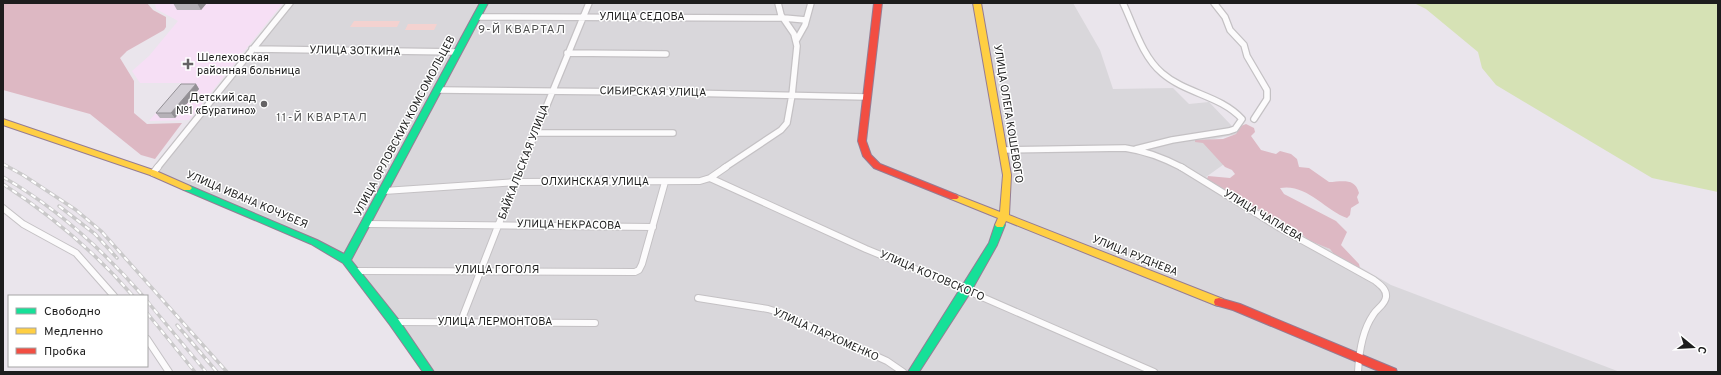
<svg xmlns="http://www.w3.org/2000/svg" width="1721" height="375" font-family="Overpass,sans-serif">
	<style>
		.residential { fill: #d9d7db }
		.education { fill: #f6dff5 }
		.forest { fill: #ddb8c3 }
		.park { fill: #f4d2d0 }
		.water { fill: #d6e2b5 }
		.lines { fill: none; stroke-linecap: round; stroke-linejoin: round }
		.street-far1-casing { stroke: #c4c1c4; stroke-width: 8 }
		.street-casing { stroke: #c4c1c4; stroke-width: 8 }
		.fast-casing { stroke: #957c93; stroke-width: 2 }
		.slow-casing { stroke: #957c93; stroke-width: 2 }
		.jam-casing { stroke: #957c93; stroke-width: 2 }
		.street-far1 { stroke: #fcfbfc; stroke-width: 5.5 }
		.street { stroke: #fcfbfc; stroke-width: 6 }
		.fast { fill: #16e098; fill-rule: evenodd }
		.slow { fill: #ffcf43; fill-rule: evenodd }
		.jam { fill: #f24e42; fill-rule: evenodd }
		.rail-casing { stroke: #cac9ca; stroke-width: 3.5 }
		.rail { stroke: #fff; stroke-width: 2; stroke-dasharray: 5.5; stroke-linecap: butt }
		.wall { fill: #b5b1b7 }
		.shaded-wall { fill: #939095 }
		.building { fill: #d2ced5; stroke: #939095 }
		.poi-dot { fill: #656365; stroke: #fff; stroke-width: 1.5 }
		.labels { text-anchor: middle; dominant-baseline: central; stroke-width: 3; stroke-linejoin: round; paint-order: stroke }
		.street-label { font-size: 11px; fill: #1d1d1d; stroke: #fff }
		.poi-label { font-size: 11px; fill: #1d1d1d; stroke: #fff; text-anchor: start }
		.neighbourhood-label { font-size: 12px; letter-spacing: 1px; fill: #505050; stroke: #fff }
	</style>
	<rect width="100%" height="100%" fill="#eae5ec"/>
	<!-- residential -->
	<path class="residential" d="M291,3H1073L1100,50L1113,89L1173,88L1189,104L1209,102L1231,125L1237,134L1205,141L1227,162L1206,177L1391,285L1620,372H429L356,271L314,242L153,173Z"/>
	<!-- education -->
	<path class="education" d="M155,3H283L189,120L149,121L182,83H140L132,71L149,56L178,21L156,9Z"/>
	<!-- forest -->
	<path class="forest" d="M3,3H147L153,10L166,17V27L164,30L127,51L120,58L134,81V113L147,124L182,123L155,159L141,155L90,114L3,90Z
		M1246,124L1254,128L1255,132L1251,136L1261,150L1276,154L1280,151L1291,154L1297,159L1299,167L1309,168L1329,182C1341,182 1355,177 1359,193L1357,197L1359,203L1351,208L1350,215L1347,218C1325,210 1306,183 1280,188L1284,194L1336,221L1347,232L1341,245L1359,264L1360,268L1337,258L1330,249L1308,240L1300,232L1286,227L1282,220L1272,218L1261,210L1247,205L1207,179L1208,176L1230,178L1235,174L1232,170L1225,167L1203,143L1195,142V140L1223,139L1236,134L1241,126Z"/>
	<!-- park -->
	<path class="park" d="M354,21H400L397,27H350Z
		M408,24H437L434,30H405Z"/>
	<!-- water -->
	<path class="water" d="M1414,3H1718V192L1652,178L1496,85L1482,68L1478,52L1426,9Z"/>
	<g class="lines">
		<!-- street-far1 casing -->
		<g class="street-far1-casing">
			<path id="street-far1" d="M1123,3C1134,26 1142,56 1162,73C1186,94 1220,95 1242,119L1235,129L1229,131L1172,140L1136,149
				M1214,3L1225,17L1230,30L1244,45L1247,56L1267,90V99L1254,119
				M477,17L784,18L806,20
				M796,41L805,25L811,3
				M252,49L458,52
				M567,53L666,54
				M439,90L640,92L867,97
				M534,133H673
				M1003,150L1125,148C1146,151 1164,158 1183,168
				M157,168L290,3
				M521,168L589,3
				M724,168L781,130L787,123L792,95L797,46L794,34L781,15L778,3"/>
		</g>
		<!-- street casing -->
		<g class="street-casing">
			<path id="street" d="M1181,167L1280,228L1374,280C1379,284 1387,289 1386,297C1385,305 1377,308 1373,315C1362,331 1359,352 1358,372
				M153,173L158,167
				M710,178L866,249L966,290L1154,372
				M384,191L516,182L700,181L710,178L726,167
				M3,208L23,224L76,253L114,296
				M366,224L653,227
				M356,271L635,272L639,270L642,264L665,182
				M698,298L768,309L781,313L887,361L903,372
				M461,321L521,167
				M394,322L595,323
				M147,339L169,372"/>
		</g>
		<!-- fast casing -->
		<g class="fast-casing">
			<path id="fast" d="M480,3H488L351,260L398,319L434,372H423L390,325L343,263L311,244L184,190L182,188L184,186H190L317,240L344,254Z
				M1000,222L1003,223L1005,225L997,245L970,293L919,372H908L989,243L995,225L997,223Z"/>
		</g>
		<!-- slow casing -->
		<g class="slow-casing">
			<path id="slow" d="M973,3H981L1011,175L1009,215L1223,299L1224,302L1223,305L1219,306L1215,305L1006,221L1003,227H997L995,225L998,218L951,199L949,197L954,194L1000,212L1003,175Z
				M3,119L156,171L190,186L192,188L190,190H184L150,175L3,125Z"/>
		</g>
		<!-- jam casing -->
		<g class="jam-casing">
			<path id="jam" d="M874,3H882L866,141L871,155L880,164L957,195L959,197L957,199H951L874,168L863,156L858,141Z
				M1219,298L1240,304L1396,369L1397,372H1381L1233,310L1215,305L1214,302L1215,299Z"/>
		</g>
		<!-- street-far1 -->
		<use href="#street-far1" class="street-far1"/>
		<!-- street -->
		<use href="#street" class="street"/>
		<!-- fast -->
		<use href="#fast" class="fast"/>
		<!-- slow -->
		<use href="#slow" class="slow"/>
		<!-- jam -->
		<use href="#jam" class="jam"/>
		<!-- rail casing -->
		<g class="rail-casing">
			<path id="rail" d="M3,164L23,175L76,210L101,231L227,372
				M3,177C57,208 102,249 143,296
				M3,184C52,216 95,252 133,296
				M59,206L95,234L117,258
				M147,301L206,372
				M147,313L195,372
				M177,325L217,372"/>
		</g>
		<!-- rail -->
		<use href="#rail" class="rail"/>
	</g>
	<!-- wall -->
	<path class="wall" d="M173,3H206V4L201,10H177Z
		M196,84L199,89L175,118H160L156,113Z"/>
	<!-- shaded-wall -->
	<path class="shaded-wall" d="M197,3H206V4L201,10Z
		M196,84L199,89L175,118L171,113Z"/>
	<!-- building -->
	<path class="building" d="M181,84H196L171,113H156Z"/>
	<!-- markers -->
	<g class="poi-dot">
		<path d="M186 58h4v4h4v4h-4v4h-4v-4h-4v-4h4z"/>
		<circle cx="264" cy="104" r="4"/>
	</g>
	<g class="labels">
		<!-- street labels -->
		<g class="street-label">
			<text x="642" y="17">УЛИЦА СЕДОВА</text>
			<text transform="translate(355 51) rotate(1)">УЛИЦА ЗОТКИНА</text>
			<text transform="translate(653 92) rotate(1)">СИБИРСКАЯ УЛИЦА</text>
			<text transform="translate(1008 114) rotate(81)">УЛИЦА ОЛЕГА КОШЕВОГО</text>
			<text transform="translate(405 126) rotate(-62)">УЛИЦА ОРЛОВСКИХ КОМСОМОЛЬЦЕВ</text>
			<text transform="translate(524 162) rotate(-69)">БАЙКАЛЬСКАЯ УЛИЦА</text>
			<text x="595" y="182">ОЛХИНСКАЯ УЛИЦА</text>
			<text transform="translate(247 200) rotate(23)">УЛИЦА ИВАНА КОЧУБЕЯ</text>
			<text transform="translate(1263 216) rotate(31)">УЛИЦА ЧАПАЕВА</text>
			<text transform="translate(569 225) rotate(1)">УЛИЦА НЕКРАСОВА</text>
			<text transform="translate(1135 256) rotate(22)">УЛИЦА РУДНЕВА</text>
			<text x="497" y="270">УЛИЦА ГОГОЛЯ</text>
			<text transform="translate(932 276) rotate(23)">УЛИЦА КОТОВСКОГО</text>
			<text x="495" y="322">УЛИЦА ЛЕРМОНТОВА</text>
			<text transform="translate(826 335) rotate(24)">УЛИЦА ПАРХОМЕНКО</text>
		</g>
		<!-- poi labels -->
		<g class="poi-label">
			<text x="197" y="58">Шелеховская<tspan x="197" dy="13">районная больница</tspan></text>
			<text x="256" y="98" text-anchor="end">Детский сад<tspan x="256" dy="13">№1 «Буратино»</tspan></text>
		</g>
		<!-- neighbourhood labels -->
		<g class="neighbourhood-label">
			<text x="522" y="30">9-Й КВАРТАЛ</text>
			<text x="322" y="118">11-Й КВАРТАЛ</text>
		</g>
	</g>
	<!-- border -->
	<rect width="1721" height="375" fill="none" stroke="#1d1d1d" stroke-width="8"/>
	<!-- legend -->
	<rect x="8" y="295" width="140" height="72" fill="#ffffff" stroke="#a5a5a5"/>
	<rect x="16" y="308" width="20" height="6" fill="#16e098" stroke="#a5a5a5"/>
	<text x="44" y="315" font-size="12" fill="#1d1d1d">Свободно</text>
	<rect x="16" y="328" width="20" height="6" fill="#ffcf43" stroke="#a5a5a5"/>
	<text x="44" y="335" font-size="12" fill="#1d1d1d">Медленно</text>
	<rect x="16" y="348" width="20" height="6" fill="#f24e42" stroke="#a5a5a5"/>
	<text x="44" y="355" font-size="12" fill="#1d1d1d">Пробка</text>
	<!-- north arrow -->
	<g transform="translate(1693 347) rotate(108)" stroke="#ffffff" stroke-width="3" paint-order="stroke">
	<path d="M0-3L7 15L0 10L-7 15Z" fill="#1d1d1d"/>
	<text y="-6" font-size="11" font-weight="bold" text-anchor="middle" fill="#1d1d1d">С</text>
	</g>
</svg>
